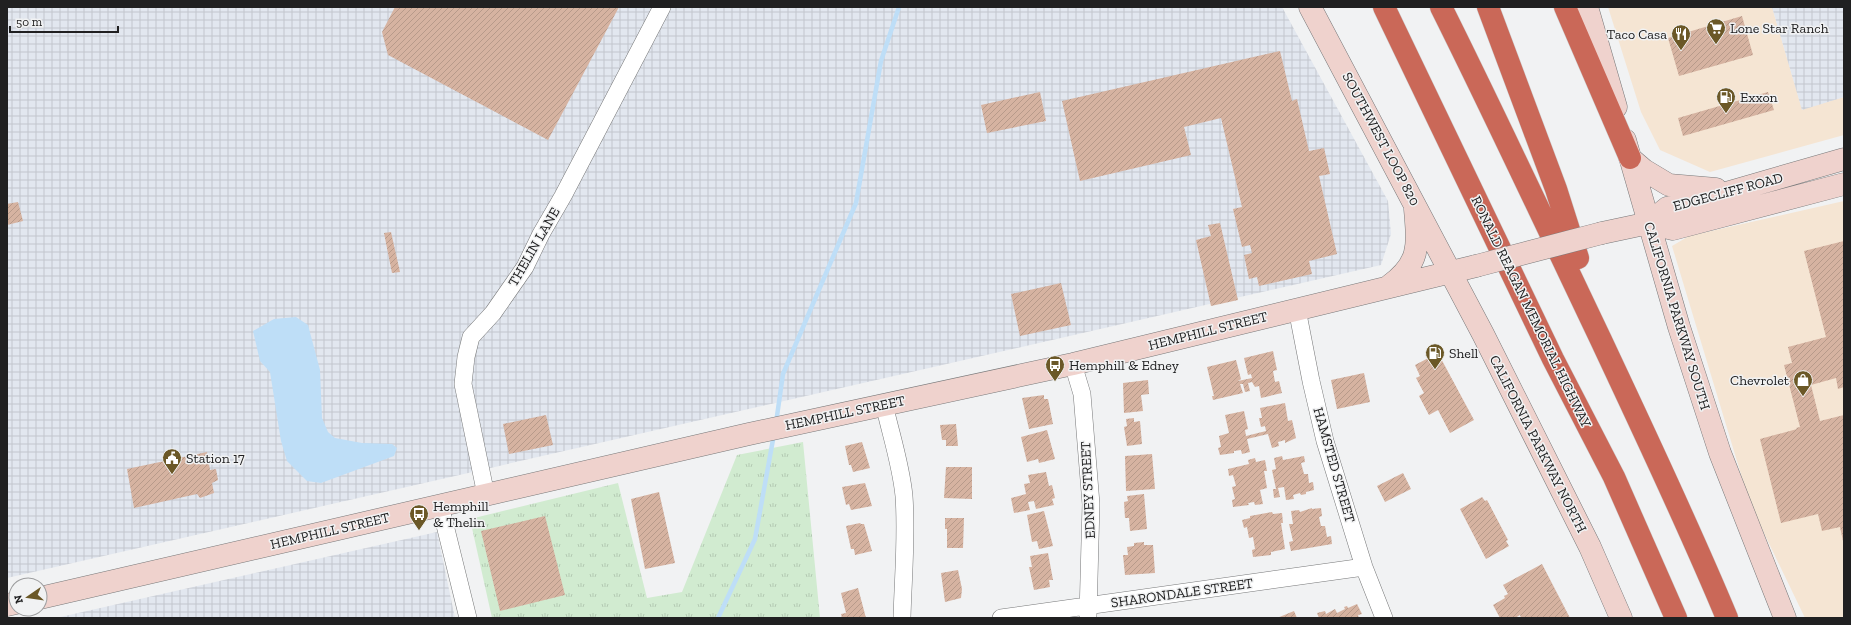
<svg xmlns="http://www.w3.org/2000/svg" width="1851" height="625" font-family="'Zilla Slab',serif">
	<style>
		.commercial { fill: #f5e5d3 }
		.industrial { fill: url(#industrial-grid) }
		.grass { fill: url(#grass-tufts) }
		.water { fill: #bedef7 }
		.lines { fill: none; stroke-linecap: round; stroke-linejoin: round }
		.stream { stroke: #bedef7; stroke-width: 4.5 }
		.building { fill: url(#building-hatch) }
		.minor-casing { stroke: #777879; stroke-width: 18 }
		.secondary-casing { stroke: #777879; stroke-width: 23 }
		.motorway-casing { stroke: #cecece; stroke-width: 23 }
		.minor { stroke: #fff; stroke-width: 17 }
		.secondary { stroke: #efd2cd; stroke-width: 22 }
		.motorway { stroke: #ca6858; stroke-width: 22 }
		.secondary-bridge-casing { stroke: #777879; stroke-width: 23; stroke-linecap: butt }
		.secondary-bridge { stroke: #efd2cd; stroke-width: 22 }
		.labels { text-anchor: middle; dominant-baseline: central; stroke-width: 3; stroke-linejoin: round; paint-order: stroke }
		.poi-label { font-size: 14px; fill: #202021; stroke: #f1f2f3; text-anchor: start }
		.street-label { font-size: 14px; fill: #202021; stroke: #f1f2f3 }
	</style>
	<defs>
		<pattern id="industrial-grid" width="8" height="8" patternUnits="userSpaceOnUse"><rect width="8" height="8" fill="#e2e7ef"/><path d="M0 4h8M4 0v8" fill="none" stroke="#c2c6cd"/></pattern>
		<pattern id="grass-tufts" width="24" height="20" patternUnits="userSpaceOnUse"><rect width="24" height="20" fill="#d1ebd0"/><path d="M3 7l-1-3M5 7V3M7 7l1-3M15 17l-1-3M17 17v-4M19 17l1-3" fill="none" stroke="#b3c9b2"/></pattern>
		<pattern id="building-hatch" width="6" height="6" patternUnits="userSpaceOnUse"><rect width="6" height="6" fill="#d6b3a1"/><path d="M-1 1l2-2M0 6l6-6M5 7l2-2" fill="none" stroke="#b79a8a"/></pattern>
	</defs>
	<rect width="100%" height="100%" fill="#f1f2f3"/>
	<!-- commercial -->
	<path class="commercial" d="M1608,7H1772L1802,109L1844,97V135L1710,172L1660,150L1641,112Z
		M1844,201V618H1805L1750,504L1672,246L1689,236Z"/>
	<!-- industrial -->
	<path class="industrial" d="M7,7H1282L1388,201L1391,234L1381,265L7,578Z
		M1772,7H1844V97L1802,110Z
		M437,532L455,618H56Z"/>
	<!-- grass -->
	<path class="grass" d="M803,442L820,618H492L470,519L618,483L647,598L682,592L737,455Z"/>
	<!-- water -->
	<path class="water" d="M296,317L308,325L320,370L322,418L328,432L335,438L362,443L392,444L397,448L394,456L321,483L307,481L287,461L281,441L270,372L260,361L253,331L274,319Z"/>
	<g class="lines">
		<!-- stream -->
		<path class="stream" d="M776,423L783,374L856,203L881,61L899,7
			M718,618L755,539L774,434"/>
	</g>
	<!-- building -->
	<path class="building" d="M395,7H619L548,140L388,55L382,32Z
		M1742,16L1753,55L1679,76L1668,38Z
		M1280,51L1292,101L1297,99L1309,151L1324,148L1330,174L1319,176L1337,254L1309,261L1312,274L1259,286L1257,277L1249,279L1244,255L1252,253L1250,245L1242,247L1233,209L1242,207L1221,118L1184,127L1191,155L1080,181L1062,101Z
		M1040,92L1046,121L987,133L981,105Z
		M1768,92L1774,110L1683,136L1678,118Z
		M18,202L23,221L7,225V204Z
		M1220,223L1238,300L1211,306L1196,240L1211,236L1208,225Z
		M391,232L400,272L392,273L384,233Z
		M1844,241V387L1838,389L1836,378L1811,385L1820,421L1844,415L1843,541L1840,527L1822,531L1818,514L1781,523L1760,439L1797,429L1796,428L1800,427L1784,365L1792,363L1788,347L1826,337L1804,251Z
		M1061,283L1071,325L1020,336L1011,294Z
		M1273,351L1277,370L1273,371L1275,382L1279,381L1282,393L1261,398L1259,386L1255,387L1252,382L1248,383L1250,391L1245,392L1243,384H1240L1243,393L1213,400L1212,396H1214L1207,367L1236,360L1241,379L1238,381L1252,378L1251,374L1248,375L1244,358Z
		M1438,353L1474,420L1450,433L1438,410L1429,415L1419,396L1424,393L1416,378L1420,376L1415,365Z
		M1364,373L1370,402L1337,409L1331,380Z
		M1148,380L1149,394L1141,395L1143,411L1124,413L1123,383Z
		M1044,395V399H1048L1053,424L1029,429L1022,398Z
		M1285,403L1288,421L1292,420L1296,438L1285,443V440L1278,442L1279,446L1272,448L1268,434L1247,439L1250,452L1242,454L1241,450L1234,451V453L1220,455L1218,448L1221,447L1219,436L1229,433L1225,415L1244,411L1248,429L1245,430L1246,436L1266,431L1265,426L1261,427L1259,418H1262L1260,408Z
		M546,415L553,445L509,454L503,424Z
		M1134,418V422L1140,421L1142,444L1127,446L1124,427L1127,426L1126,419Z
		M956,424L958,446H946V440H942L940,425Z
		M1047,430L1055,459L1039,463L1038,459L1027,462L1021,437Z
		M862,442L870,468L853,472L851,465H849L845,446Z
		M207,452L210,470L216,469L218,480L212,483L214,493L200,498L197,494L134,508L127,469Z
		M1152,454L1155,489L1126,491L1125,456Z
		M1282,456L1283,460L1304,456L1305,462L1301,463L1304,474H1308L1309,483L1313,482L1314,490L1306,492V494L1301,495L1300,493L1293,495L1294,499L1286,500L1284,487L1278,488L1280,497L1274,498L1273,489H1276L1272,470L1276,469L1274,458Z
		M1255,458L1256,462L1265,460L1267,471H1264L1267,488L1260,490L1263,504L1255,505L1254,502L1248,503L1249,505L1233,507L1232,500L1235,499L1232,487L1236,486L1233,475L1229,476L1228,469L1249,464L1248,460Z
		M946,467H972V499L944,498Z
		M1046,472L1049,486L1052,485L1055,498L1052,499L1054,505L1036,509L1034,501L1028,502L1030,510L1014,513L1011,498L1026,494L1024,484L1030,483L1028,475Z
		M1403,473L1411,489L1385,502L1377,486Z
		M865,483L872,506L851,510L849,504L846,505L842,487Z
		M659,492L675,563L645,569L631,499Z
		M1144,494L1147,529L1130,531L1129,518H1125L1124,502L1128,501L1127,496Z
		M1482,497L1485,501L1487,500L1508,540L1506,541L1509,546L1486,559L1460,509Z
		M1312,508V509L1321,508L1322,516L1319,517L1321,526H1325L1327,537L1331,536L1332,544L1291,551L1289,542L1293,541L1289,524H1293L1291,511L1299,510L1300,512Z
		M1044,511L1053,546L1039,549L1037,541L1032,542L1027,515Z
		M1272,512L1273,514L1282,513L1283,523H1281L1285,549L1271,552V555L1253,557L1252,550L1255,549L1253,537L1249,538L1247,527L1244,528L1242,520L1250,518V516Z
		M545,516L565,595L500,611L481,531Z
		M945,518H964L963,548H947V529H945Z
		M860,523L861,524H864L872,551L855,555L854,549H851L846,526Z
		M1144,542V545H1153L1155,573L1125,575L1123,555H1128L1127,547L1134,546V543Z
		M1048,553L1053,580H1049L1050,587L1034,590L1029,567H1032L1030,556Z
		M1542,564L1570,618H1521L1520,615L1515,618H1500L1493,605L1505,598L1504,596L1508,594L1503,585Z
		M958,570L962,589L961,598L945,602L941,573Z
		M858,588L866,618H842L841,614L846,613L841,593Z
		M1357,604L1362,614L1358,615L1359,618H1319L1317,613L1325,611L1326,614L1335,609L1337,613L1345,609L1344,607L1347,606L1348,608Z
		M1294,611L1297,618H1277Z"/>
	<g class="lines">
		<!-- minor casing -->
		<g class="minor-casing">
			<path id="minor" d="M1297,309L1311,381L1325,441L1364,567L1384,618
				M1073,364L1082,394L1091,504L1088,616
				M884,404C891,435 901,465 904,496C907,537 903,578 902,618
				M486,495L463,384L466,357L471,337L493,313L525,267L541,234L563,196L662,7
				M440,505L468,618
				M1001,618L1364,567"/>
		</g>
		<!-- secondary casing -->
		<g class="secondary-casing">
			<path id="secondary" d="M1310,7L1483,334L1590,547L1621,618
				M1587,7L1616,107
				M1625,140L1679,327L1720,453L1785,618
				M1630,158L1644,170L1669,185L1716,189
				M1649,223L1667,208L1726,193L1844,159
				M1602,233L1649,223L1673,229L1844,184
				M1389,286C1421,263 1418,245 1415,209
				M40,598L749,434L1073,364L1476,266
				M7,605L16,603"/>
		</g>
		<!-- motorway casing -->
		<g class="motorway-casing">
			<path id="motorway" d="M1384,7L1553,359L1614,477L1676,618
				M1441,7C1496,117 1548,229 1601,340C1644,432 1688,524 1727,618
				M1488,7L1556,189L1578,258
				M1565,7L1630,158"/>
		</g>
		<!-- minor -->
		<use href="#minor" class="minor"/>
		<!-- secondary -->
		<use href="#secondary" class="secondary"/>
		<!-- motorway -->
		<use href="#motorway" class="motorway"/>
		<!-- secondary-bridge casing -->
		<g class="secondary-bridge-casing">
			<path id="secondary-bridge" d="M1476,266L1602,233"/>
		</g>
		<!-- secondary-bridge -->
		<use href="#secondary-bridge" class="secondary-bridge"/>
	</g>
	<!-- icons -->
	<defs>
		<g id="supermarket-pin" transform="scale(1)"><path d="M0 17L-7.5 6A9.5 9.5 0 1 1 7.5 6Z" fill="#6b5827" stroke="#f1f2f3"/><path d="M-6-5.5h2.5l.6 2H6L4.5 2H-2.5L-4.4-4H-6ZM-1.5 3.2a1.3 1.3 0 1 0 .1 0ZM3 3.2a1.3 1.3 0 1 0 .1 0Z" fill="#fff"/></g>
		<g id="restaurant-pin" transform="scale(1)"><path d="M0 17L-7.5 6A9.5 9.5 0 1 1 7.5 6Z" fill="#6b5827" stroke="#f1f2f3"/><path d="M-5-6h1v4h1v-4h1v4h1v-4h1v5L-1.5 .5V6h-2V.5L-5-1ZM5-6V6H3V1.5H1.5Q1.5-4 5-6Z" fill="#fff"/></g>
		<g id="fuel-pin" transform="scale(1)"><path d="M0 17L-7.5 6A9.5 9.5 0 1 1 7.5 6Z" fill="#6b5827" stroke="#f1f2f3"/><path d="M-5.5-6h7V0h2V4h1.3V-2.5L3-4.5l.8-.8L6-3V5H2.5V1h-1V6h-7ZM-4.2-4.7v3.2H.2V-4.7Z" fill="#fff"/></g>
		<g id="bus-pin" transform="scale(1)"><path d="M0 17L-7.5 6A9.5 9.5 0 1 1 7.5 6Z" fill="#6b5827" stroke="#f1f2f3"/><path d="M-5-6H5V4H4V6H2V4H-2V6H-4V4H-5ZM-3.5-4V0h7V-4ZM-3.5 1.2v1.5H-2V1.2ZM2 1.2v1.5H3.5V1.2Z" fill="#fff"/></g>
		<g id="shop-pin" transform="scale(1)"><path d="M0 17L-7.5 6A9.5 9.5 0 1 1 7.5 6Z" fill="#6b5827" stroke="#f1f2f3"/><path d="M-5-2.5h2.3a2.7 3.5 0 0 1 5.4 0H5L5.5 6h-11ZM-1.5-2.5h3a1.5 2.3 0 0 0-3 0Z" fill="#fff"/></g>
		<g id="civic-pin" transform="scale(1)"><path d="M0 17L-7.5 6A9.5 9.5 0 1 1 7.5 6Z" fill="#6b5827" stroke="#f1f2f3"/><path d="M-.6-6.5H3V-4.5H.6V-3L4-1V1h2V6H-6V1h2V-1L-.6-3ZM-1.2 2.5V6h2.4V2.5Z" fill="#fff"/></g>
	</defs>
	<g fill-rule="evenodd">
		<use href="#supermarket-pin" x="1716" y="28"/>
		<use href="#restaurant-pin" x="1681" y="34"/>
		<use href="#fuel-pin" x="1726" y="97"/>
		<use href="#fuel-pin" x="1435" y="353"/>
		<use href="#bus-pin" x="1055" y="365"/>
		<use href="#shop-pin" x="1803" y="380"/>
		<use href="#civic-pin" x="172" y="458"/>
		<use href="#bus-pin" x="419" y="514"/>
	</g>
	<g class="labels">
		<!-- poi labels -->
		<g class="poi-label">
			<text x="1730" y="28">Lone Star Ranch</text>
			<text x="1667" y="34" text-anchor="end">Taco Casa</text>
			<text x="1740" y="97">Exxon</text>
			<text x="1449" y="353">Shell</text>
			<text x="1069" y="365">Hemphill &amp; Edney</text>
			<text x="1789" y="380" text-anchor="end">Chevrolet</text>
			<text x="186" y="458">Station 17</text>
			<text x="433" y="506">Hemphill<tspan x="433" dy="16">&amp; Thelin</tspan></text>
		</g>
		<!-- street labels -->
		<g class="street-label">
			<text transform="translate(1381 139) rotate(62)">SOUTHWEST LOOP 820</text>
			<text transform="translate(1728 192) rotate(-15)">EDGECLIFF ROAD</text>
			<text transform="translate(534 247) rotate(-60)">THELIN LANE</text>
			<text transform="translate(1531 312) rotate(64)">RONALD REAGAN MEMORIAL HIGHWAY</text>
			<text transform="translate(1677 316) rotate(73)">CALIFORNIA PARKWAY SOUTH</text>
			<text transform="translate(1208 331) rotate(-14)">HEMPHILL STREET</text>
			<text transform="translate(845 413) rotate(-12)">HEMPHILL STREET</text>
			<text transform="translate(1538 444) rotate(63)">CALIFORNIA PARKWAY NORTH</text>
			<text transform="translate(1334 465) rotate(74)">HAMSTED STREET</text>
			<text transform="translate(1088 490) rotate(-93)">EDNEY STREET</text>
			<text transform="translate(330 531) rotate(-13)">HEMPHILL STREET</text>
			<text transform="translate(1182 593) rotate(-8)">SHARONDALE STREET</text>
		</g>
	</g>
	<!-- border -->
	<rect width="1851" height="625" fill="none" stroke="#202021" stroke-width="16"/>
	<!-- north arrow -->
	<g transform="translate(28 597) rotate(257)"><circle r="19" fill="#f1f2f3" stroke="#9d9e9f"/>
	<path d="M0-3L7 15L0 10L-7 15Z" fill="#6b5827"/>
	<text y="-6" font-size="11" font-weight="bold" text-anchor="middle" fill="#202021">N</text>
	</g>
	<!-- scale -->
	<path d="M10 26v6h108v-6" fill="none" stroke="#202021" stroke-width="2"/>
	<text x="16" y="26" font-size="12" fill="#202021" stroke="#f1f2f3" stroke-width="3" paint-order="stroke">50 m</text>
</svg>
